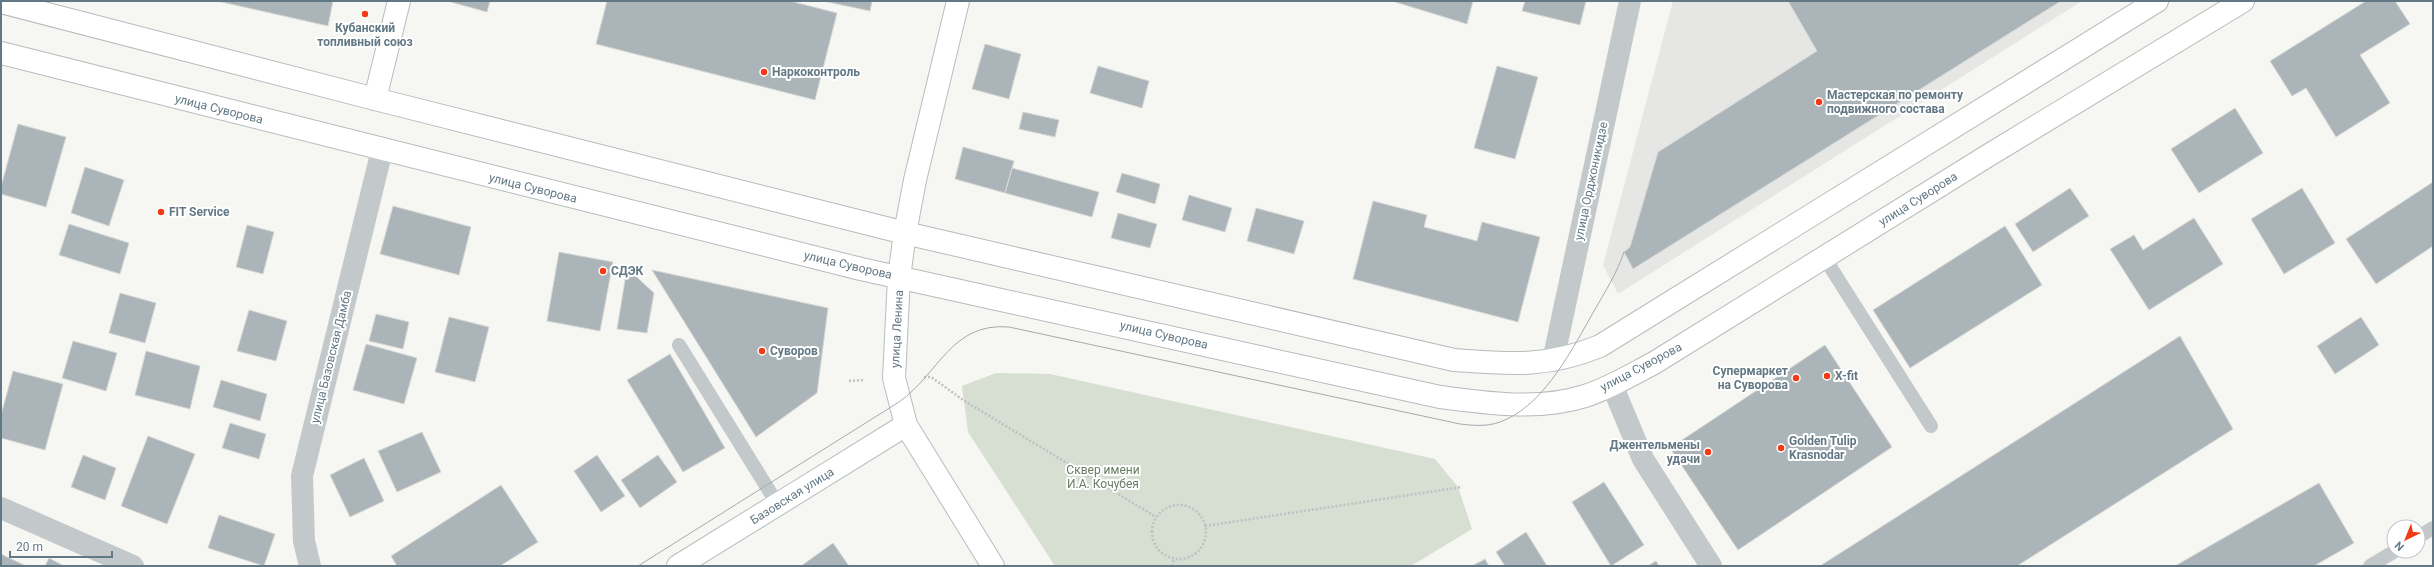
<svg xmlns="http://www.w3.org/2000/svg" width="2434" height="567" font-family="Roboto,sans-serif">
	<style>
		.built { fill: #e6e7e5 }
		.green { fill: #d7ded2 }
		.building { fill: #abb5b9; stroke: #d7d7d4 }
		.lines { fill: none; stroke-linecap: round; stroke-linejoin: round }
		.secondary-casing { stroke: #b7bdc1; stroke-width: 24 }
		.primary-casing { stroke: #b6bbbe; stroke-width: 24 }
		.path { stroke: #bec1c3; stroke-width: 2.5; stroke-dasharray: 2 2; stroke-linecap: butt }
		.lane { stroke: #c3c8ca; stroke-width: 14 }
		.street { stroke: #c3c8ca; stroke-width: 22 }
		.secondary { stroke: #fff; stroke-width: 22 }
		.primary { stroke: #fff; stroke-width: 22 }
		.tram { stroke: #a3abaf; stroke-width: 1 }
		.poi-dot { fill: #f13b17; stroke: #fff; stroke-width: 1.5 }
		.labels { text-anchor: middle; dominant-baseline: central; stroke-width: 4; stroke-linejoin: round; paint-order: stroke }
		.poi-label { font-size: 12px; font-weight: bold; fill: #627885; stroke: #fff; text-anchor: start }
		.street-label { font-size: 12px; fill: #627885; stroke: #fff }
		.park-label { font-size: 12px; fill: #697c62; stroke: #fff }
	</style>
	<rect width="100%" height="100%" fill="#f6f6f2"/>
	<!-- built -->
	<path class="built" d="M1673,1H2082L1618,294L1603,265Z"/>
	<!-- green -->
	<path class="green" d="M996,373L1050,374L1435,459L1458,487L1472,529L1411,566H1055L968,432L962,386Z"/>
	<!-- building -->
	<path class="building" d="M217,1H333L328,26Z
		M447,1H490L487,12Z
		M607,1H790L837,13L815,100L596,44Z
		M823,1H872L870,11Z
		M1392,1H1473L1467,24Z
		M1525,1H1586L1580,25L1522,11Z
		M1788,1H2061L1633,269L1624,252L1630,247L1658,152L1817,51Z
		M2366,1H2395L2410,24L2360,55L2390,103L2336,137L2306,88L2292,96L2270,61Z
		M985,44L1021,54L1009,99L972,89Z
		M1098,66L1149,81L1142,108L1090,93Z
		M1497,66L1538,77L1515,159L1474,148Z
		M2235,108L2263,153L2199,193L2171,149Z
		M1023,112L1059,120L1055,137L1019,129Z
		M18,124L66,137L46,207L1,194V187Z
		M963,147L1014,161L1005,193L955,179Z
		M85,167L124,180L109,226L71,213Z
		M1012,168L1099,192L1092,217L1005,193Z
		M1122,173L1160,184L1155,204L1116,192Z
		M2433,182V246L2376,284L2346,239Z
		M2070,188L2089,216L2033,252L2015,224Z
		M2302,188L2335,243L2284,274L2251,219Z
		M1189,195L1232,208L1225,232L1182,220Z
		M1373,201L1427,215L1424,227L1477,241L1482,222L1540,237L1518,322L1353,279Z
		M393,206L471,227L459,275L380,254Z
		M1256,208L1304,221L1294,254L1247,241Z
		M1118,213L1157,224L1150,248L1111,238Z
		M2194,218L2223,264L2149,310L2110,249L2134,235L2143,250Z
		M69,224L129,243L120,274L59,255Z
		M247,225L274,232L263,274L236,267Z
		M2005,226L2042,285L1910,368L1873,310Z
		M559,252L613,262L600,331L547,321Z
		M627,268L654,293L647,333L617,329Z
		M652,270L828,308L817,393L756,437Z
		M120,293L156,303L145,343L109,333Z
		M249,310L287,321L276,361L237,351Z
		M376,314L409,322L403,349L369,341Z
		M449,317L489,327L475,382L435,372Z
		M2361,317L2379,345L2335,374L2317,346Z
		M2180,336L2233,429L2017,566H1820Z
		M73,341L117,353L106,391L62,378Z
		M366,344L417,358L404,404L353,390Z
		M1825,345L1892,447L1738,550L1670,448Z
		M146,351L200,366L190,409L135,395Z
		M670,354L725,448L683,472L627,380Z
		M13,371L63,384L45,450L1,438V415Z
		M221,380L267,394L260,421L213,407Z
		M230,423L266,434L259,459L222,448Z
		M422,432L441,472L397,492L378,451Z
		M148,436L195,454L167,524L121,506Z
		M83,455L116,468L105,500L71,487Z
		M597,455L625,496L601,512L574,471Z
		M658,455L677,482L640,508L621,480Z
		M364,458L384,501L350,517L330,475Z
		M1604,482L1644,545L1611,566L1572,502Z
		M2319,483L2354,543L2314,566H2175Z
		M501,485L538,542L500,566H397L391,556Z
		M219,515L275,534L264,566L208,548Z
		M1526,532L1547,566H1505L1496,552Z
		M833,543L849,566H801Z
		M1,554L26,566H1Z
		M49,558L64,566H45Z
		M1485,559L1489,566H1472Z
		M1656,561L1659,566H1648Z"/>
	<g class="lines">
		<!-- secondary casing -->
		<g class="secondary-casing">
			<path id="secondary" d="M958,1L915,180L905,233L899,277L894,378L906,425L993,566
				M375,99L399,1
				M678,566L906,425"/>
		</g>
		<!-- primary casing -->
		<g class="primary-casing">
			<path id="primary" d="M1,2L375,99L905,233L1454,360C1510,364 1546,368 1600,346L2157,1
				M1,53L861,269L1440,397C1488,403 1538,411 1585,396C1610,388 1631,375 1654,363L1989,155L2243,1"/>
		</g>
		<!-- path -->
		<path class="path" d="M924,377H931L963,400L1156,517
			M849,381L865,380
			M1152 532a27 27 0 1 1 54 0a27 27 0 1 1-54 0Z
			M1205,526L1462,487
			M1172,566L1174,559"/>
		<!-- lane -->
		<path class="lane" d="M1824,257L1931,426
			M679,345L778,505
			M2418,537L2433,528
			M2370,566L2395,551"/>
		<!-- street -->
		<path class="street" d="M1553,361L1630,1
			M1612,385L1643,459L1711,566
			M1,508L133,566
			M310,566L304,541L302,476L382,150"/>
		<!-- secondary -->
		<use href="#secondary" class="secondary"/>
		<!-- primary -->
		<use href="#primary" class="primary"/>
		<!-- tram -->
		<path class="tram" d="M638,566L899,402C939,374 951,322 1009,327L1460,424C1477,426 1491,427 1507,419C1546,401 1573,348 1594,311C1605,292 1617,273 1624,252"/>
	</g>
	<!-- markers -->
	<g class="poi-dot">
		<circle cx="365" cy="14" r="4"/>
		<circle cx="764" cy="72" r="4"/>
		<circle cx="1819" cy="102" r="4"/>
		<circle cx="161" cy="212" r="4"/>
		<circle cx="603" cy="271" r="4"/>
		<circle cx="762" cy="351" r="4"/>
		<circle cx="1827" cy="376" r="4"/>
		<circle cx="1796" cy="378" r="4"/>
		<circle cx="1781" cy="448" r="4"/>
		<circle cx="1708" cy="452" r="4"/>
	</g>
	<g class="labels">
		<!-- poi labels -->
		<g class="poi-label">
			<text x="365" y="28" text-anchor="middle">Кубанский<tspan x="365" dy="14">топливный союз</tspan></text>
			<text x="772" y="72">Наркоконтроль</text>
			<text x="1827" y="95">Мастерская по ремонту<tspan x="1827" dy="14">подвижного состава</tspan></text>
			<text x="169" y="212">FIT Service</text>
			<text x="611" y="271">СДЭК</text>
			<text x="770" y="351">Суворов</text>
			<text x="1788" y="371" text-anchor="end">Супермаркет<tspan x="1788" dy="14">на Суворова</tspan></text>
			<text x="1835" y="376">X-fit</text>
			<text x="1789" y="441">Golden Tulip<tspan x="1789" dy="14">Krasnodar</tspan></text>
			<text x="1700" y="445" text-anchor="end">Джентельмены<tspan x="1700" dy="14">удачи</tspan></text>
		</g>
		<!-- street labels -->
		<g class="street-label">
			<text transform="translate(219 109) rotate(14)">улица Суворова</text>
			<text transform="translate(1591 181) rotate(-78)">улица Орджоникидзе</text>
			<text transform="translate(533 188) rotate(14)">улица Суворова</text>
			<text transform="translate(1918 199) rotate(-32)">улица Суворова</text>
			<text transform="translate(848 265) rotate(13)">улица Суворова</text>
			<text transform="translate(897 329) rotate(-87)">улица Ленина</text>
			<text transform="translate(1164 335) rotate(13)">улица Суворова</text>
			<text transform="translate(331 357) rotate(-76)">улица Базовская Дамба</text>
			<text transform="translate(1641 367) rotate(-28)">улица Суворова</text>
			<text transform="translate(792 496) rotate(-32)">Базовская улица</text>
		</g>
		<!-- park labels -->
		<g class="park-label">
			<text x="1103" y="470">Сквер имени<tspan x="1103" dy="14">И.А. Кочубея</tspan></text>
		</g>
	</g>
	<!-- border -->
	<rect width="2434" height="567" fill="none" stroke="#627885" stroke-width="4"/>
	<!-- north arrow -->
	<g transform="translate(2406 539) rotate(223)"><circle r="19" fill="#ffffff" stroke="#c0c9ce"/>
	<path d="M0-3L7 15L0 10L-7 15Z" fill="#f13b17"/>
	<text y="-6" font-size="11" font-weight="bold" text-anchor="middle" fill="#627885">N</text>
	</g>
	<!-- scale -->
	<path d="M10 551v6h102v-6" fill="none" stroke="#627885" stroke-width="2"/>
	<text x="16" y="551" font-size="12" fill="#627885" stroke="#ffffff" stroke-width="3" paint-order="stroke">20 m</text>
</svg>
